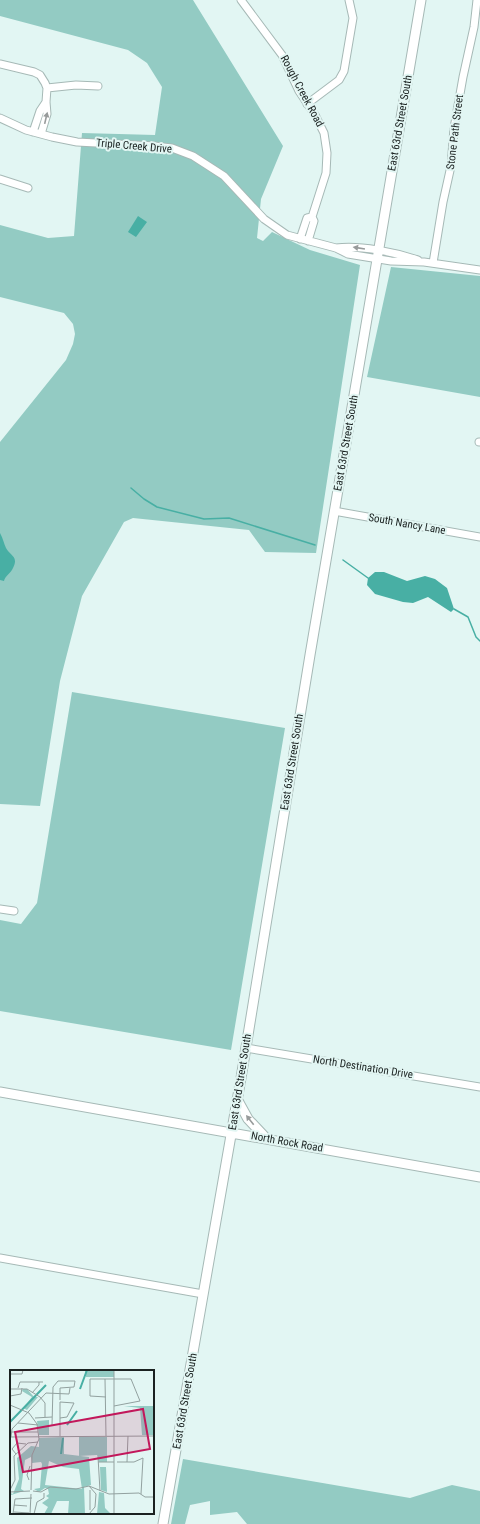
<svg xmlns="http://www.w3.org/2000/svg" width="480" height="1524" font-family="'Roboto Condensed',sans-serif">
	<style>
		.green { fill: #93cbc3 }
		.water { fill: #48afa4 }
		.lines { fill: none; stroke-linecap: round; stroke-linejoin: round }
		.stream { stroke: #48afa4; stroke-width: 1.5 }
		.minor-casing { stroke: #a6b9b6; stroke-width: 9 }
		.major-casing { stroke: #a6b9b6; stroke-width: 11 }
		.minor { stroke: #fff; stroke-width: 7 }
		.major { stroke: #fff; stroke-width: 9 }
		.oneway { fill: #989b9b }
		.labels { text-anchor: middle; dominant-baseline: central; stroke-width: 4; stroke-linejoin: round; paint-order: stroke }
		.street-label { font-size: 11px; fill: #1a2120; stroke: #e2f6f3 }
		.inset-river { fill: none; stroke: #48afa4; stroke-width: 2 }
		.inset-road { fill: none; stroke: #92a19f; stroke-width: 1 }
		.view { fill: #c2185b; fill-opacity: 0.15; stroke: #c2185b; stroke-width: 2 }
		.inset-edge { fill: none; stroke: #1a2120; stroke-width: 2 }
	</style>
	<rect width="100%" height="100%" fill="#e2f6f3"/>
	<!-- green -->
	<path class="green" d="M0,0H193L283,146L261,199L257,238L263,241L272,232L310,250L360,265L316,553L265,552L249,530L133,518L124,522L82,596L60,681L40,806L0,804V442L66,360L73,344L75,334L73,324L64,313L0,297V225L48,238L74,236L82,133L155,135L162,87L147,63L128,50L0,16Z
		M391,267L480,276V397L367,377Z
		M72,692L285,728L231,1050L0,1011V920L21,924L37,903Z
		M183,1459L410,1498L452,1485L480,1491V1524H247L237,1512L210,1515V1501L190,1505L185,1524H171Z"/>
	<!-- water -->
	<path class="water" d="M138,216L147,222L136,237L128,232Z
		M0,533C3,538 4,544 6,548C10,556 19,556 13,568C11,573 5,576 4,581L0,580Z
		M375,572H384L407,581L425,576L435,579L447,588L454,609L451,612L428,597L413,603L403,602L375,594L367,585L368,578Z"/>
	<g class="lines">
		<!-- stream -->
		<path class="stream" d="M131,488L144,499L157,507L204,519L229,518L315,545
			M343,560L368,578
			M454,609L468,617L476,637L480,641"/>
		<!-- minor casing -->
		<g class="minor-casing">
			<path id="minor" d="M241,0L282,55L299,91L315,115L324,133L327,153L326,173L312,217L314,221L308,241
				M0,64L34,72L40,75L45,83L47,88L46,102L47,114L41,134
				M47,88L76,85L98,86
				M307,104L339,80L344,71L353,18L349,0
				M0,118L26,130L52,137L77,142L154,146L172,148L193,156L224,176L264,219L287,235L336,248L348,254L391,261L424,262L480,270
				M33,132L40,111L46,102
				M0,179L28,188
				M300,239L307,218L312,217
				M336,248C361,245 394,252 418,260
				M433,263L443,202L451,166L454,128L463,77L474,27L477,0
				M479,442H480
				M334,511L480,537
				M0,909L14,911
				M246,1048L480,1087
				M0,1258L203,1294"/>
		</g>
		<!-- major casing -->
		<g class="major-casing">
			<path id="major" d="M0,1092L480,1177
				M237,1099L248,1119L267,1139
				M163,1524L241,1078L310,655L421,0"/>
		</g>
		<!-- minor -->
		<use href="#minor" class="minor"/>
		<!-- major -->
		<use href="#major" class="major"/>
	</g>
	<!-- one-way arrows -->
	<defs><path id="oneway-solid" d="M-6-.8H1V-3.2L6.5 0L1 3.2V.8H-6Z"/></defs>
	<g class="oneway">
		<use href="#oneway-solid" transform="translate(46 118) rotate(-77)"/>
		<use href="#oneway-solid" transform="translate(359 248) rotate(-171)"/>
		<use href="#oneway-solid" transform="translate(250 1120) rotate(-128)"/>
	</g>
	<g class="labels">
		<!-- street labels -->
		<g class="street-label">
			<text transform="translate(302 91) rotate(62)">Rough Creek Road</text>
			<text transform="translate(400 123) rotate(-80)">East 63rd Street South</text>
			<text transform="translate(455 132) rotate(-83)">Stone Path Street</text>
			<text transform="translate(134 146) rotate(5)">Triple Creek Drive</text>
			<text transform="translate(346 443) rotate(-80)">East 63rd Street South</text>
			<text transform="translate(407 524) rotate(10)">South Nancy Lane</text>
			<text transform="translate(292 762) rotate(-81)">East 63rd Street South</text>
			<text transform="translate(363 1067) rotate(9)">North Destination Drive</text>
			<text transform="translate(240 1082) rotate(-81)">East 63rd Street South</text>
			<text transform="translate(287 1142) rotate(10)">North Rock Road</text>
			<text transform="translate(185 1401) rotate(-80)">East 63rd Street South</text>
		</g>
	</g>
	<!-- overview -->
	<g transform="translate(10 1370)">
		<rect width="144" height="144" fill="#e2f6f3"/>
		<path d="M75,0H104V7H144H76ZM13,19H17L24,27H28L17,40L13,38L22,27L12,21ZM114,36H144V65H132L130,38ZM39,50V65H29L27,51ZM54,67V84L79,87L81,115L74,117L75,144H58L59,131H47L41,144H34L38,137L32,133L39,128L36,126L39,124L38,119L35,118L29,122L24,119L30,118L32,94L31,92L22,93L21,87L15,90L11,119L14,121L1,125L0,138V123L3,124L9,109L7,88L21,76L29,77V68ZM39,91L53,97L69,99L72,119L35,115ZM69,67H97V92H89L87,85L69,86ZM90,97H96L97,122L91,120ZM89,122L94,123L95,138L100,143L87,144Z" fill="#93cbc3" fill-rule="evenodd"/>
		<path class="inset-river" d="M70,19L77,0M0,52L36,15M57,55L67,41M51,84L53,68"/>
		<path class="inset-road" d="M0,4H12L13,0M95,9L96,66M104,9H121L130,31L104,36M8,18L10,12H33M0,19H17L30,27L35,33V47M22,23L29,15V12M0,26L11,24L12,18M96,27L80,26V9H104M0,35L19,43L27,54L29,69L22,85L21,120M25,48L42,47M8,53L28,55M42,55L43,17L48,11H65L64,17L50,18V30M1,62H28M50,66V32L64,33L57,47L50,48M0,67L144,66M1,67L2,59L36,23L59,24L60,18M6,84L2,79L7,73L16,74M88,87L90,121M88,92H104M107,92H124L133,88L131,124M117,92L118,66M19,110L17,105L20,96M0,120L5,110L4,86L18,73L28,72M23,121L31,122L40,117L66,119L79,116L99,124L129,123L135,127H144M0,122L20,121M4,135L17,136M80,140V120M4,142L19,143M3,144L5,129L22,128M20,144L21,124M24,144L27,132L34,128V123M79,144L85,137L86,124L79,116M104,144V0"/>
		<path class="view" d="M133,39L140,79L13,102L5,62Z"/>
		<rect width="144" height="144" class="inset-edge"/>
	</g>
</svg>
